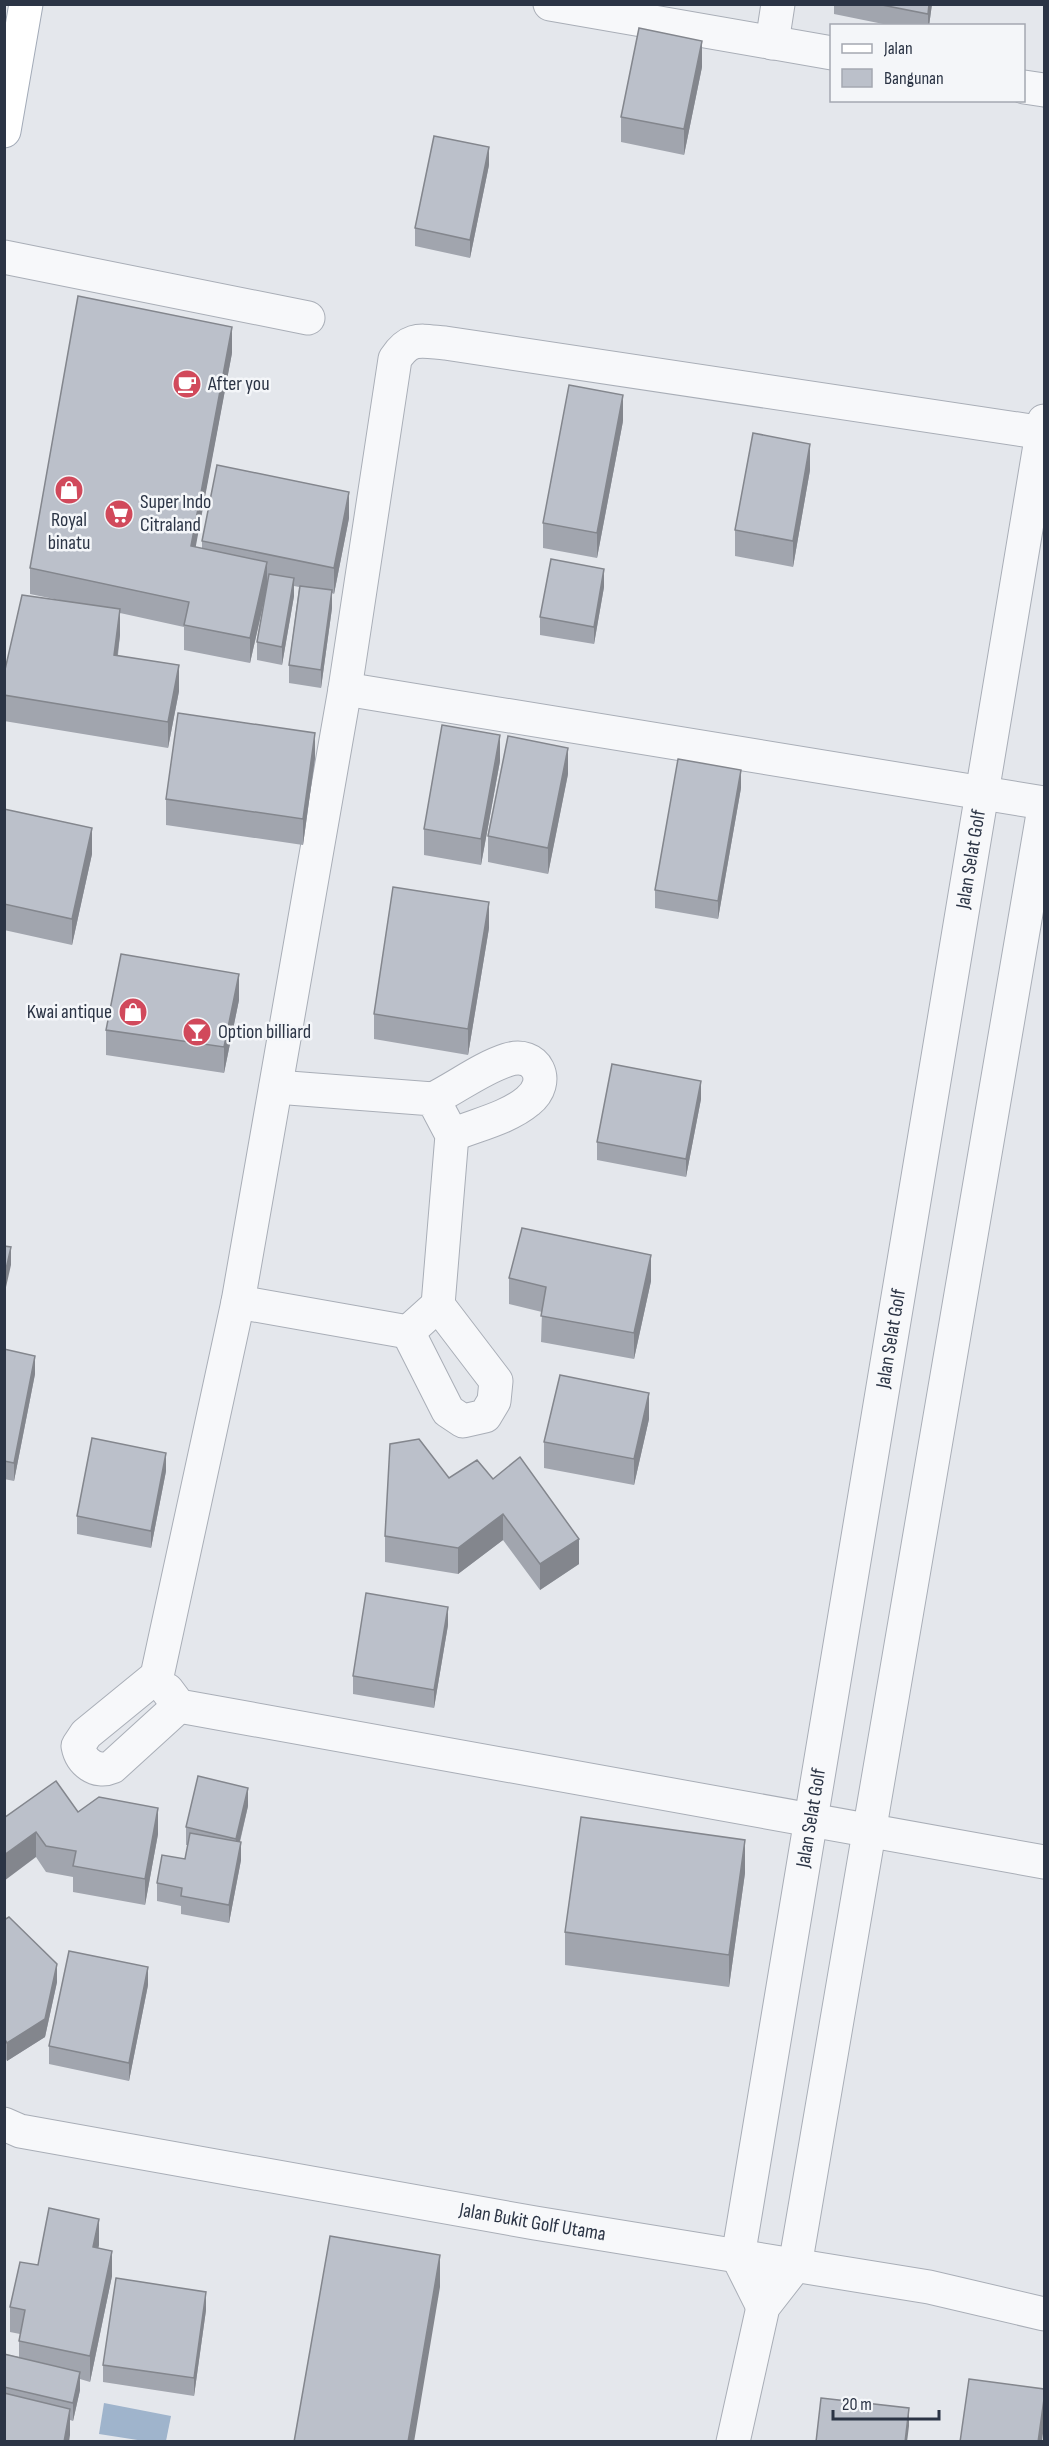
<svg xmlns="http://www.w3.org/2000/svg" width="1049" height="2446" font-family="'Sofia Sans Condensed',sans-serif">
	<style>
		.water { fill: #9fb4cc }
		.lines { fill: none; stroke-linecap: round; stroke-linejoin: round }
		.minor-casing { stroke: #a9aeb7; stroke-width: 35 }
		.major-casing { stroke: #a3abb8; stroke-width: 35 }
		.minor { stroke: #f7f8fa; stroke-width: 33 }
		.major { stroke: #fff; stroke-width: 33 }
		.wall { fill: #a1a5ae }
		.shaded-wall { fill: #83868d }
		.building { fill: #bbc0ca; stroke: #83868d; stroke-width: 1.5 }
		.labels { text-anchor: middle; dominant-baseline: central; stroke-width: 5; stroke-linejoin: round; paint-order: stroke }
		.poi-label { font-size: 20px; fill: #2b3445; stroke: #f4f6f9; text-anchor: start }
		.street-label { font-size: 20px; fill: #2b3445; stroke: #f4f6f9 }
	</style>
	<rect width="100%" height="100%" fill="#e4e7ec"/>
	<!-- water -->
	<path class="water" d="M104,2403L171,2416L166,2441H144L99,2434Z"/>
	<g class="lines">
		<!-- minor casing -->
		<g class="minor-casing">
			<g id="minor">
				<path d="M550,4L832,53"/>
				<path d="M772,43L778,4"/>
				<path d="M1024,87L1044,90"/>
				<path d="M4,257L308,318"/>
				<path d="M345,689L1044,803"/>
				<path d="M433,1099C457,1087 482,1068 507,1060C537,1050 552,1082 528,1101C508,1118 476,1125 452,1135"/>
				<path d="M238,1302L408,1332L438,1305L452,1135L433,1099L276,1087"/>
				<path d="M408,1332L448,1411L463,1421L485,1416L494,1401L496,1381L438,1305"/>
				<path d="M167,1690L179,1706L1044,1862"/>
				<path d="M179,1706L112,1767C96,1774 81,1762 78,1746L86,1734L157,1676L238,1302L345,689L395,359C410,336 421,341 445,343L1044,433"/>
				<path id="s1" d="M4,2124L20,2131L535,2223L929,2287L1044,2314"/>
				<path id="s2" d="M763,2307L738,2257L1044,421"/>
				<path d="M733,2442L763,2307L795,2266L1044,808"/>
			</g>
		</g>
		<!-- major casing -->
		<g class="major-casing">
			<path id="major" d="M4,131L26,4"/>
		</g>
		<!-- minor -->
		<use href="#minor" class="minor"/>
		<!-- major -->
		<use href="#major" class="major"/>
	</g>
	<!-- wall -->
	<path class="wall" d="M834,4H932L929,26H893L834,14Z
		M702,67L684,155L621,142V117Z
		M489,165L470,258L415,246V228Z
		M232,353L195,547L202,549V541L349,518L334,594L332,593V608L321,688L289,683V665L299,587L294,586V596L282,665L257,660V642L266,593L250,663L184,650V627L120,613V635L118,655L179,691L168,748L4,721V674L59,600L30,594V568Z
		M623,421L597,558L543,548V523Z
		M810,470L793,567L735,556V530Z
		M604,587L594,644L540,635V617Z
		M315,758L303,845L166,825V799Z
		M500,761L481,865L424,855V829Z
		M568,774L548,874L488,862V836Z
		M741,788L718,919L655,908V890Z
		M4,809L92,854L72,945L4,930Z
		M489,928L468,1055L374,1039V1014Z
		M239,1000L224,1073L106,1055V1030Z
		M701,1099L686,1177L597,1160V1142Z
		M509,1278L651,1281L634,1359L541,1342L542,1312L509,1304Z
		M4,1349L35,1374L14,1481L4,1479Z
		M649,1419L634,1485L544,1468V1442Z
		M166,1471L151,1548L77,1534V1516Z
		M449,1478L493,1479L579,1564L540,1590L503,1540L458,1574L385,1562V1536Z
		M448,1625L434,1708L353,1694V1676Z
		M248,1806L240,1842L241,1860L229,1923L181,1914V1906L157,1901V1883L185,1859L188,1845H186V1827Z
		M78,1812L158,1834L145,1905L73,1892V1877L46,1872L36,1857L4,1818Z
		M745,1873L729,1987L565,1965V1932Z
		M4,1920L57,1982L45,2037L7,2061L4,2056Z
		M148,1985L129,2081L49,2064V2046Z
		M99,2245L98,2248L112,2276L90,2382L80,2379V2390L73,2421L70,2420V2435L4,2442V2354L19,2357V2341L20,2334L10,2332V2307L38,2265Z
		M206,2310L194,2396L103,2382V2365Z"/>
	<!-- shaded-wall -->
	<path class="shaded-wall" d="M929,4H932L929,26H928V14Z
		M702,41V67L684,155V129Z
		M489,147V165L470,258V240Z
		M232,327V353L191,572V546Z
		M623,395V421L597,558V533Z
		M810,444V470L793,567V541Z
		M349,492V518L334,594V568Z
		M267,562V588L250,663V638Z
		M604,569V587L594,644V627Z
		M294,578V596L282,665V647Z
		M332,590V608L321,688V670Z
		M120,609V635L114,681V655Z
		M179,665V691L168,748V722Z
		M315,733V758L303,845V819Z
		M500,735V761L481,865V839Z
		M568,748V774L548,874V848Z
		M741,770V788L718,919V901Z
		M92,828V854L72,945V919Z
		M489,902V928L468,1055V1029Z
		M239,974V1000L224,1073V1047Z
		M701,1081V1099L686,1177V1159Z
		M11,1247V1265L4,1296V1278Z
		M651,1255V1281L634,1359V1333Z
		M35,1356V1374L14,1481V1463Z
		M649,1393V1419L634,1485V1459Z
		M166,1453V1471L151,1548V1531Z
		M503,1514V1540L458,1574V1548Z
		M579,1539V1564L540,1590V1564Z
		M448,1607V1625L434,1708V1690Z
		M248,1788V1806L236,1857V1839Z
		M158,1808V1834L145,1905V1879Z
		M36,1832V1857L4,1881V1855Z
		M745,1840V1873L729,1987V1955Z
		M241,1842V1860L229,1923V1905Z
		M57,1964V1982L45,2037L7,2061V2043Z
		M148,1967V1985L129,2081V2063Z
		M99,2219V2245L93,2272V2247Z
		M112,2251V2276L90,2382V2356Z
		M440,2255V2287L414,2442H408Z
		M206,2292V2310L194,2396V2378Z
		M80,2372V2390L73,2421V2403Z
		M1044,2399V2425L1042,2442H1038Z
		M909,2408V2426L907,2442H905Z
		M70,2409V2435L69,2442H64Z"/>
	<!-- building -->
	<path class="building" d="M877,4H929L928,14Z
		M639,28L702,41L684,129L621,117Z
		M434,136L489,147L470,240L415,228Z
		M78,296L232,327L191,546L267,562L250,638L184,625L189,602L30,568Z
		M569,385L623,395L597,533L543,523Z
		M753,433L810,444L793,541L735,530Z
		M217,465L349,492L334,568L202,541Z
		M551,559L604,569L594,627L540,617Z
		M269,574L294,578L282,647L257,642Z
		M300,586L332,590L321,670L289,665Z
		M22,595L120,609L114,655L179,665L168,722L4,695V674Z
		M178,713L315,733L303,819L166,799Z
		M442,725L500,735L481,839L424,829Z
		M508,736L568,748L548,848L488,836Z
		M678,759L741,770L718,901L655,890Z
		M4,809L92,828L72,919L4,904Z
		M393,887L489,902L468,1029L374,1014Z
		M121,954L239,974L224,1047L106,1030Z
		M612,1064L701,1081L686,1159L597,1142Z
		M522,1228L651,1255L634,1333L541,1316L546,1287L509,1278Z
		M4,1246L11,1247L4,1278Z
		M4,1349L35,1356L14,1463L4,1461Z
		M560,1375L649,1393L634,1459L544,1442Z
		M92,1438L166,1453L151,1531L77,1516Z
		M419,1439L449,1478L477,1460L493,1479L520,1457L579,1539L540,1564L503,1514L458,1548L385,1536L390,1444Z
		M366,1593L448,1607L434,1690L353,1676Z
		M198,1776L248,1788L236,1839L186,1827Z
		M56,1781L78,1812L99,1797L158,1808L145,1879L73,1866L76,1851L46,1846L36,1832L4,1855V1818Z
		M581,1817L745,1840L729,1955L565,1932Z
		M190,1833L241,1842L229,1905L181,1896L182,1888L157,1883L162,1855L185,1859Z
		M9,1917L57,1964L45,2019L7,2043L4,2038V1920Z
		M69,1951L148,1967L129,2063L49,2046Z
		M49,2208L99,2219L93,2247L112,2251L90,2356L19,2341L25,2310L10,2307L20,2262L38,2265Z
		M330,2236L440,2255L408,2442H294Z
		M116,2278L206,2292L194,2378L103,2365Z
		M4,2354L80,2372L73,2403L4,2387Z
		M969,2379L1044,2389V2399L1038,2442H960Z
		M4,2393L70,2409L64,2442H4Z
		M821,2398L909,2408L905,2442H816Z"/>
	<!-- icons -->
	<defs>
		<g id="cafe-disc" transform="scale(1.5)"><circle r="9.5" fill="#d1495b" stroke="#f4f6f9"/><path d="M-5.5-4.5H6V0H3Q3 3.5 0 3.5H-2.5Q-5.5 3.5-5.5 0ZM3-3.2v2h1.7v-2ZM-6 4.5H4V6H-6Z" fill="#fff"/></g>
		<g id="shop-disc" transform="scale(1.5)"><circle r="9.5" fill="#d1495b" stroke="#f4f6f9"/><path d="M-5-2.5h2.3a2.7 3.5 0 0 1 5.4 0H5L5.5 6h-11ZM-1.5-2.5h3a1.5 2.3 0 0 0-3 0Z" fill="#fff"/></g>
		<g id="supermarket-disc" transform="scale(1.5)"><circle r="9.5" fill="#d1495b" stroke="#f4f6f9"/><path d="M-6-5.5h2.5l.6 2H6L4.5 2H-2.5L-4.4-4H-6ZM-1.5 3.2a1.3 1.3 0 1 0 .1 0ZM3 3.2a1.3 1.3 0 1 0 .1 0Z" fill="#fff"/></g>
		<g id="bar-disc" transform="scale(1.5)"><circle r="9.5" fill="#d1495b" stroke="#f4f6f9"/><path d="M-6-5H6L.8 .8V4.5H3.5V6h-7V4.5H-.8V.8Z" fill="#fff"/></g>
	</defs>
	<g fill-rule="evenodd">
		<use href="#cafe-disc" x="187" y="384"/>
		<use href="#shop-disc" x="69" y="490"/>
		<use href="#supermarket-disc" x="119" y="514"/>
		<use href="#shop-disc" x="133" y="1012"/>
		<use href="#bar-disc" x="197" y="1032"/>
	</g>
	<g class="labels">
		<!-- poi labels -->
		<g class="poi-label">
			<text x="208" y="384">After you</text>
			<text x="140" y="502">Super Indo<tspan x="140" dy="23">Citraland</tspan></text>
			<text x="69" y="520" text-anchor="middle">Royal<tspan x="69" dy="23">binatu</tspan></text>
			<text x="112" y="1012" text-anchor="end">Kwai antique</text>
			<text x="218" y="1032">Option billiard</text>
		</g>
		<!-- street labels -->
		<g class="street-label">
			<text stroke="none"><textPath href="#s2" startOffset="1473">Jalan Selat Golf</textPath></text>
			<text stroke="none"><textPath href="#s2" startOffset="987">Jalan Selat Golf</textPath></text>
			<text stroke="none"><textPath href="#s2" startOffset="501">Jalan Selat Golf</textPath></text>
			<text stroke="none"><textPath href="#s1" startOffset="538">Jalan Bukit Golf Utama</textPath></text>
		</g>
	</g>
	<!-- border -->
	<rect width="1049" height="2446" fill="none" stroke="#2b3445" stroke-width="12"/>
	<!-- legend -->
	<rect x="830" y="24" width="195" height="78" fill="#f4f6f9" stroke="#a4a8b1" stroke-width="1.5"/>
	<rect x="842" y="44" width="30" height="9" fill="#ffffff" stroke="#a4a8b1" stroke-width="1.5"/>
	<text x="884" y="54" font-size="18" fill="#2b3445">Jalan</text>
	<rect x="842" y="69" width="30" height="18" fill="#bbc0ca" stroke="#a4a8b1" stroke-width="1.5"/>
	<text x="884" y="84" font-size="18" fill="#2b3445">Bangunan</text>
	<!-- scale -->
	<path d="M833 2410v9h106v-9" fill="none" stroke="#2b3445" stroke-width="3"/>
	<text x="842" y="2410" font-size="18" fill="#2b3445" stroke="#f4f6f9" stroke-width="4.5" paint-order="stroke">20 m</text>
</svg>
